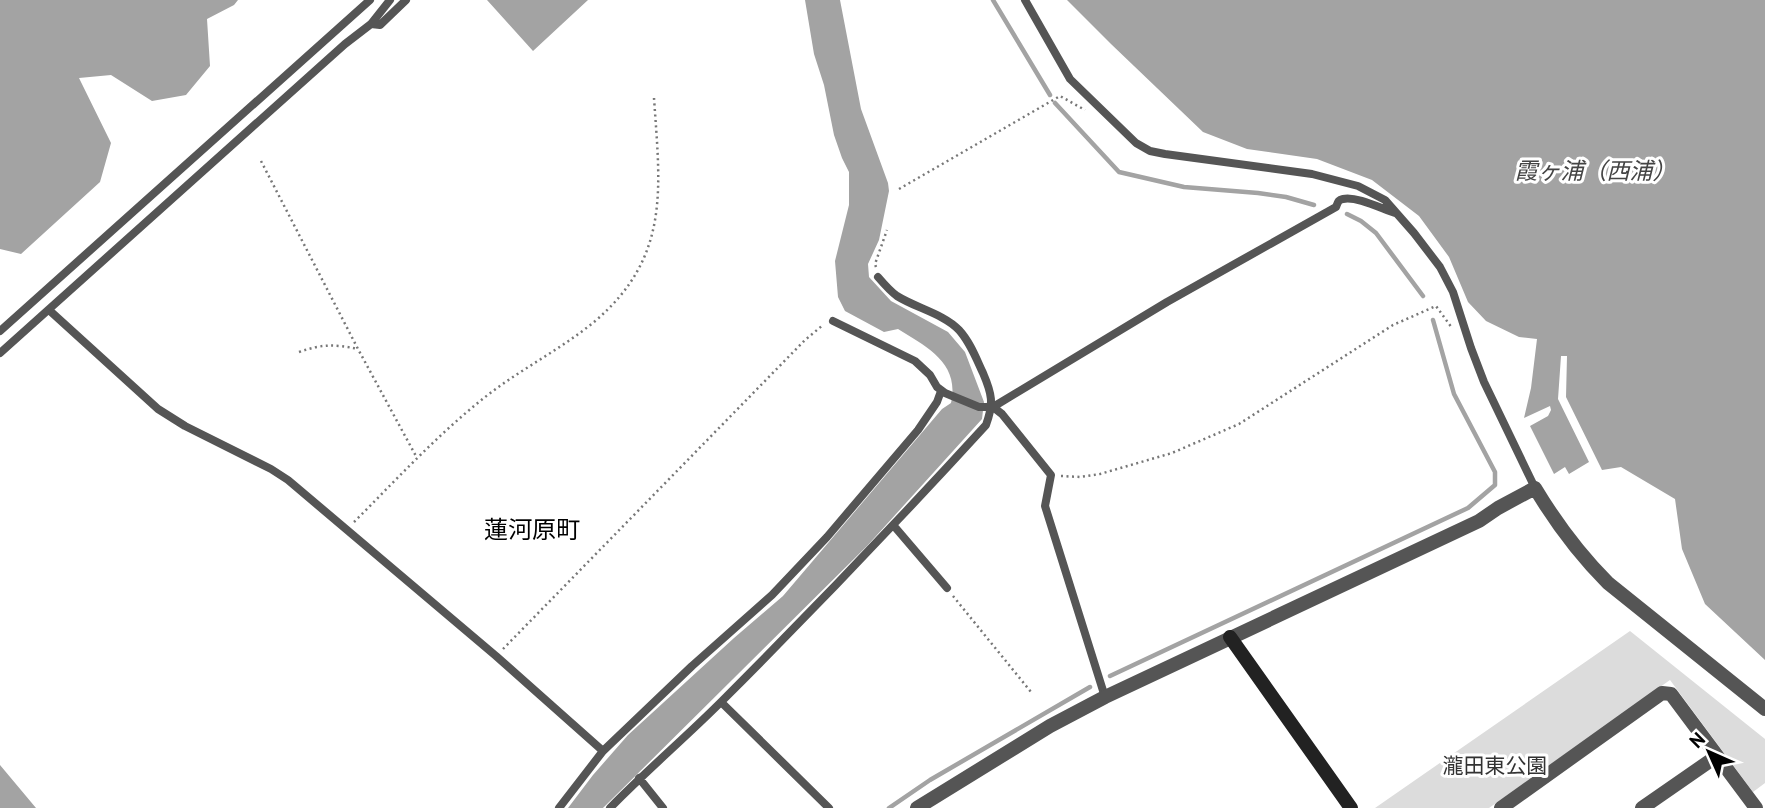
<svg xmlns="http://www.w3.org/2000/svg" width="1765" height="808" font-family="'PT Sans','Noto Sans JP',sans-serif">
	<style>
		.green { fill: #dcdcdc }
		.water { fill: #a3a3a3 }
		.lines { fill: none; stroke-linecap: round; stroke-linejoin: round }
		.stream { stroke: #a3a3a3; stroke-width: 4.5 }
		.path { stroke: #777; stroke-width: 2.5; stroke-dasharray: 2 3.5; stroke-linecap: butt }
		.lane { stroke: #555; stroke-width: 8 }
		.street { stroke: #555; stroke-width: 14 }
		.secondary { stroke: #222; stroke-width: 14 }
		.labels { text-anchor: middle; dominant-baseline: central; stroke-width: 6; stroke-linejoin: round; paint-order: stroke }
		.park-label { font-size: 21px; fill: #333; stroke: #fff }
		.water-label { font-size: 23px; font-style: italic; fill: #444; stroke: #fff }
		.quarter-label { font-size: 24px; fill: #000; stroke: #fff }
	</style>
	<rect width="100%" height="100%" fill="#fff"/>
	<!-- green -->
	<path class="green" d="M1630,631L1765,739V783L1753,792L1670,680L1489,808H1375Z"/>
	<!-- water -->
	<path class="water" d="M0,0H238L234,5L207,19L210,66L186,95L152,101L111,75L79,78L111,143L100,182L21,254L0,249Z
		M487,0H588L533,51Z
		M805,0H840L861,109L888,183L889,191L879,240L868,264L869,277L891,301L948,332L965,352L984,402L982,419L867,546L603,808H568L593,775L628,735L734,638L783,596L942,409L951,403C960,363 927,347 898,329L884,332L845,311L838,297L835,261L849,205V172L842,158L834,135L824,85L814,54Z
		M1067,0H1765V660L1705,604L1682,549L1675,499L1621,467L1602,470L1566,397L1567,356H1561L1558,399L1589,462L1569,474L1565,467L1554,474L1530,426L1548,416L1551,410L1550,406L1524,418L1531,388L1537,339L1519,337L1486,321L1468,302L1449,257L1419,216L1372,180L1317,159L1247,149L1203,132L1111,44Z
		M0,765L36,808H0Z"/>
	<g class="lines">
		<!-- stream -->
		<path class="stream" d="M993,0L1050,95
			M1055,103L1119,172L1184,187L1258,193L1286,197L1314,205
			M1347,214L1361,221L1376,233L1423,296
			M1110,676L1468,508L1495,485V472L1454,394L1433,320
			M889,808L930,780L1090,687"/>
		<!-- path -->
		<path class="path" d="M261,161L358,349L417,458
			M899,189L1060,96L1085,110
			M876,267L875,264L887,230
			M299,352C322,344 334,344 358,349
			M1061,476L1080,477L1100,474L1172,453L1239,424L1393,325L1436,306L1452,328
			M354,522C398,478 440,432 489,394C523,368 561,349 594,322C671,257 660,188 654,98
			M953,596L1031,692
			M503,649L805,340L823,325"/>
		<!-- lane -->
		<path class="lane" d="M1025,0L1070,79L1136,143L1150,151L1165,154L1312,174L1358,186L1385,200L1414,233L1440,267L1453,292L1471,348L1484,382L1535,488
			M371,24L380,25L406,0
			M49,310L158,409L185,426L271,469L288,480L496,656L603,751
			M833,321L915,361L930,375L937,387L945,393L979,407H993L1167,302L1336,207C1338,202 1338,200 1343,199C1357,196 1382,209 1395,213
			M0,331L370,0
			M0,353L345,44L371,24L390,0
			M993,407L1002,414L1051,475L1045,506L1105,697
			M894,526L947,588
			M721,702L829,808
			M639,778L663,808
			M559,808L603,751L692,666L772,595L827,537L918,430L937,402L941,391
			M610,808C646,771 685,738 722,701C812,611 900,519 986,425C994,403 992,394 983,373C976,358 970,342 959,330C944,314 916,308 897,296C890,291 884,284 878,277"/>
		<!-- street -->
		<path class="street" d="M917,808L1050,726L1105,697L1479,521L1498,508L1535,488C1556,523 1579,554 1608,583L1765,709
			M1501,808L1662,693L1671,694L1756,808
			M1642,808L1717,756"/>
		<!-- secondary -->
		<path class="secondary" d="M1230,637L1351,808"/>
	</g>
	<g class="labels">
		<!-- park labels -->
		<g class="park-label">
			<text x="1495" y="765">瀧田東公園</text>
		</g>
		<!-- water labels -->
		<g class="water-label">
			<text x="1595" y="170">霞ヶ浦（西浦）</text>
		</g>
		<!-- quarter labels -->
		<g class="quarter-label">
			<text x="532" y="529">蓮河原町</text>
		</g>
	</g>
	<!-- north arrow -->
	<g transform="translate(1709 752) rotate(315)" stroke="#ffffff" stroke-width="5" paint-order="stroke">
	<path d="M0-5L12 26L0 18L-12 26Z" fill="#000000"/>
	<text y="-10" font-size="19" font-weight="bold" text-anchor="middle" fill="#000000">N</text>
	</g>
</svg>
